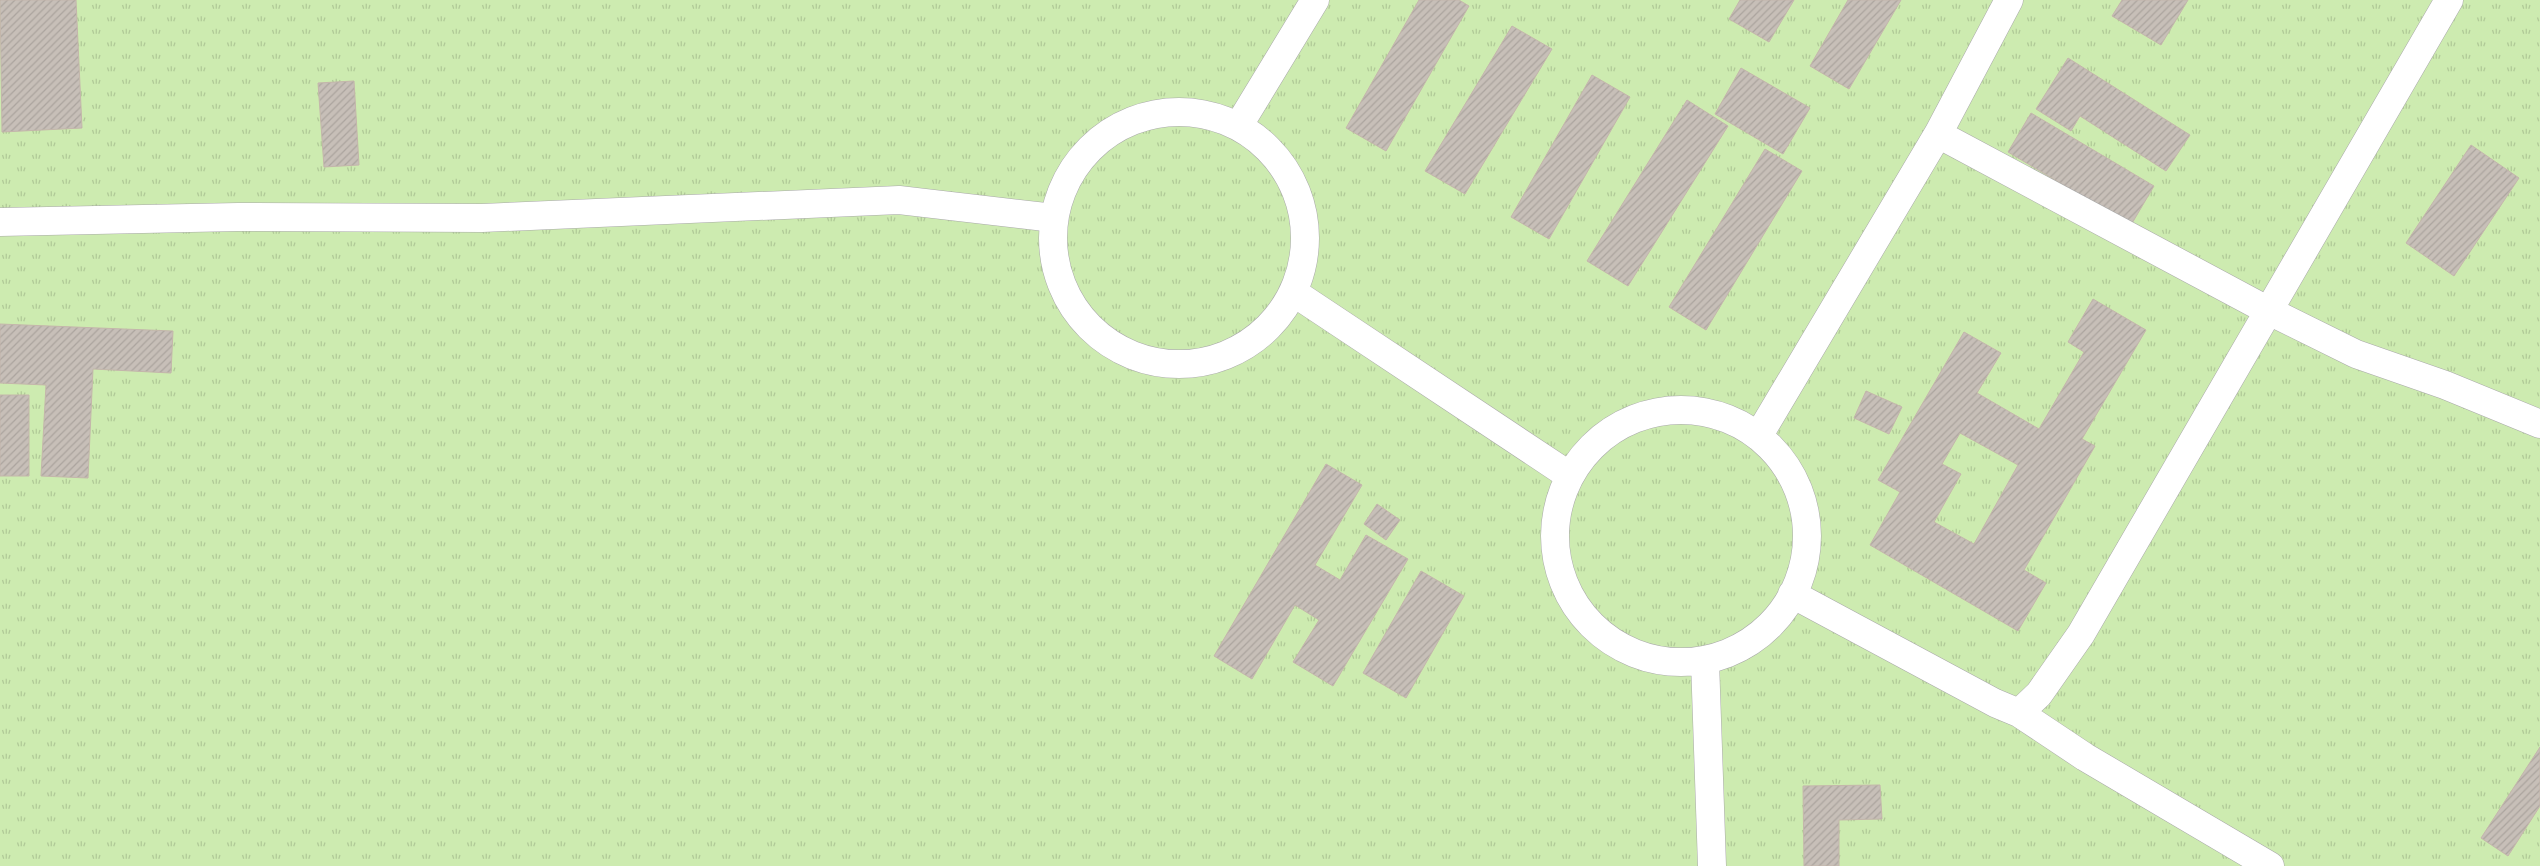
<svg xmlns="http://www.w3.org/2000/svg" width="2540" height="866" font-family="'Exo 2',sans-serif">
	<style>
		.grass { fill: url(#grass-tufts) }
		.building { fill: url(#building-hatch); stroke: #c4b6ab; fill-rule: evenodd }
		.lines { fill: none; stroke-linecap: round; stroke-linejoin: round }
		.minor-casing { stroke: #a9a9a9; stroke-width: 29 }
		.minor { stroke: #fff; stroke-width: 28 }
	</style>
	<defs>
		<pattern id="grass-tufts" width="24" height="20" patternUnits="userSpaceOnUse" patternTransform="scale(1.25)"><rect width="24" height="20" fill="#cdebb0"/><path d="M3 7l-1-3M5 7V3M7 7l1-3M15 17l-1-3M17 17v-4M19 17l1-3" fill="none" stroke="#b0c997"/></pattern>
		<pattern id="building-hatch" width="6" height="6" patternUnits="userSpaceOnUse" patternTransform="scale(1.25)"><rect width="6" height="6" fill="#c7bfb8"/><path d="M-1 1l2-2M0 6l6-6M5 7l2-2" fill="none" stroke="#aba49e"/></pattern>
	</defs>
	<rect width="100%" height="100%" fill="#f2efe9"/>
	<!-- grass -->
	<path class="grass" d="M0,0H2540V866H0Z"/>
	<!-- building -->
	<path class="building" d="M0,0H76L82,128L2,132Z
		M1419,0H1459L1469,6L1386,151L1346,128Z
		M1740,0H1794L1769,42L1729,19Z
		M1848,0H1901L1849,89L1810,66Z
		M2122,0H2188L2161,45L2112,16Z
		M1512,26L1552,49L1465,194L1425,171Z
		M2068,58L2190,135L2166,171L2080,116L2071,131L2036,109Z
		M1741,68L1810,108L1783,154L1715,114Z
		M1592,75L1630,97L1549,239L1511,217Z
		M354,81L359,165L324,167L318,83Z
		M1687,100L1728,126L1628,286L1587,261Z
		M2031,113L2154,186L2131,225L2008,152Z
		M2471,145L2519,178L2454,276L2406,243Z
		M1765,149L1802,171L1706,330L1669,307Z
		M2093,299L2146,330L2082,439L2095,446L2024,570L2046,583L2018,631L1870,545L1900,492L1878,480L1964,332L2001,353L1977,393L2039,429L2084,352L2068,342ZM1960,433L2018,465L1974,544L1934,522L1961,474L1942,464Z
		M0,324L173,331L171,373L93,369L88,478L41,476L46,385L0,383Z
		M1866,391L1902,407L1889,434L1854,418Z
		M0,395H29V476H0Z
		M1326,464L1362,485L1315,565L1340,580L1366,535L1408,559L1333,686L1293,662L1319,620L1295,605L1252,679L1214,656Z
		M1377,504L1400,520L1386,540L1364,524Z
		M1421,571L1464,596L1406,698L1363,673Z
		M2540,747V806L2508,856L2481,838Z
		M1880,785L1882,819L1839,820V866H1804L1803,786Z"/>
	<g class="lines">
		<!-- minor casing -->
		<g class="minor-casing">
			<path id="minor" d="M1053 238a126 126 0 1 1 252 0a126 126 0 1 1-252 0Z
				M1239,125L1315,0
				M1938,134L2267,310L2356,354L2445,385L2540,424
				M0,222L238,217L482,218L899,200L1054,218
				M1293,292L1570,476
				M1555 536a126 126 0 1 1 252 0a126 126 0 1 1-252 0Z
				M1759,435L1938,134L2009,0
				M1792,594L1995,703L2019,713L2039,694L2081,634L2449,0
				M1705,661L1712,866
				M2019,713L2085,757L2270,866"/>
		</g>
		<!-- minor -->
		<use href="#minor" class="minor"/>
	</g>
</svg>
